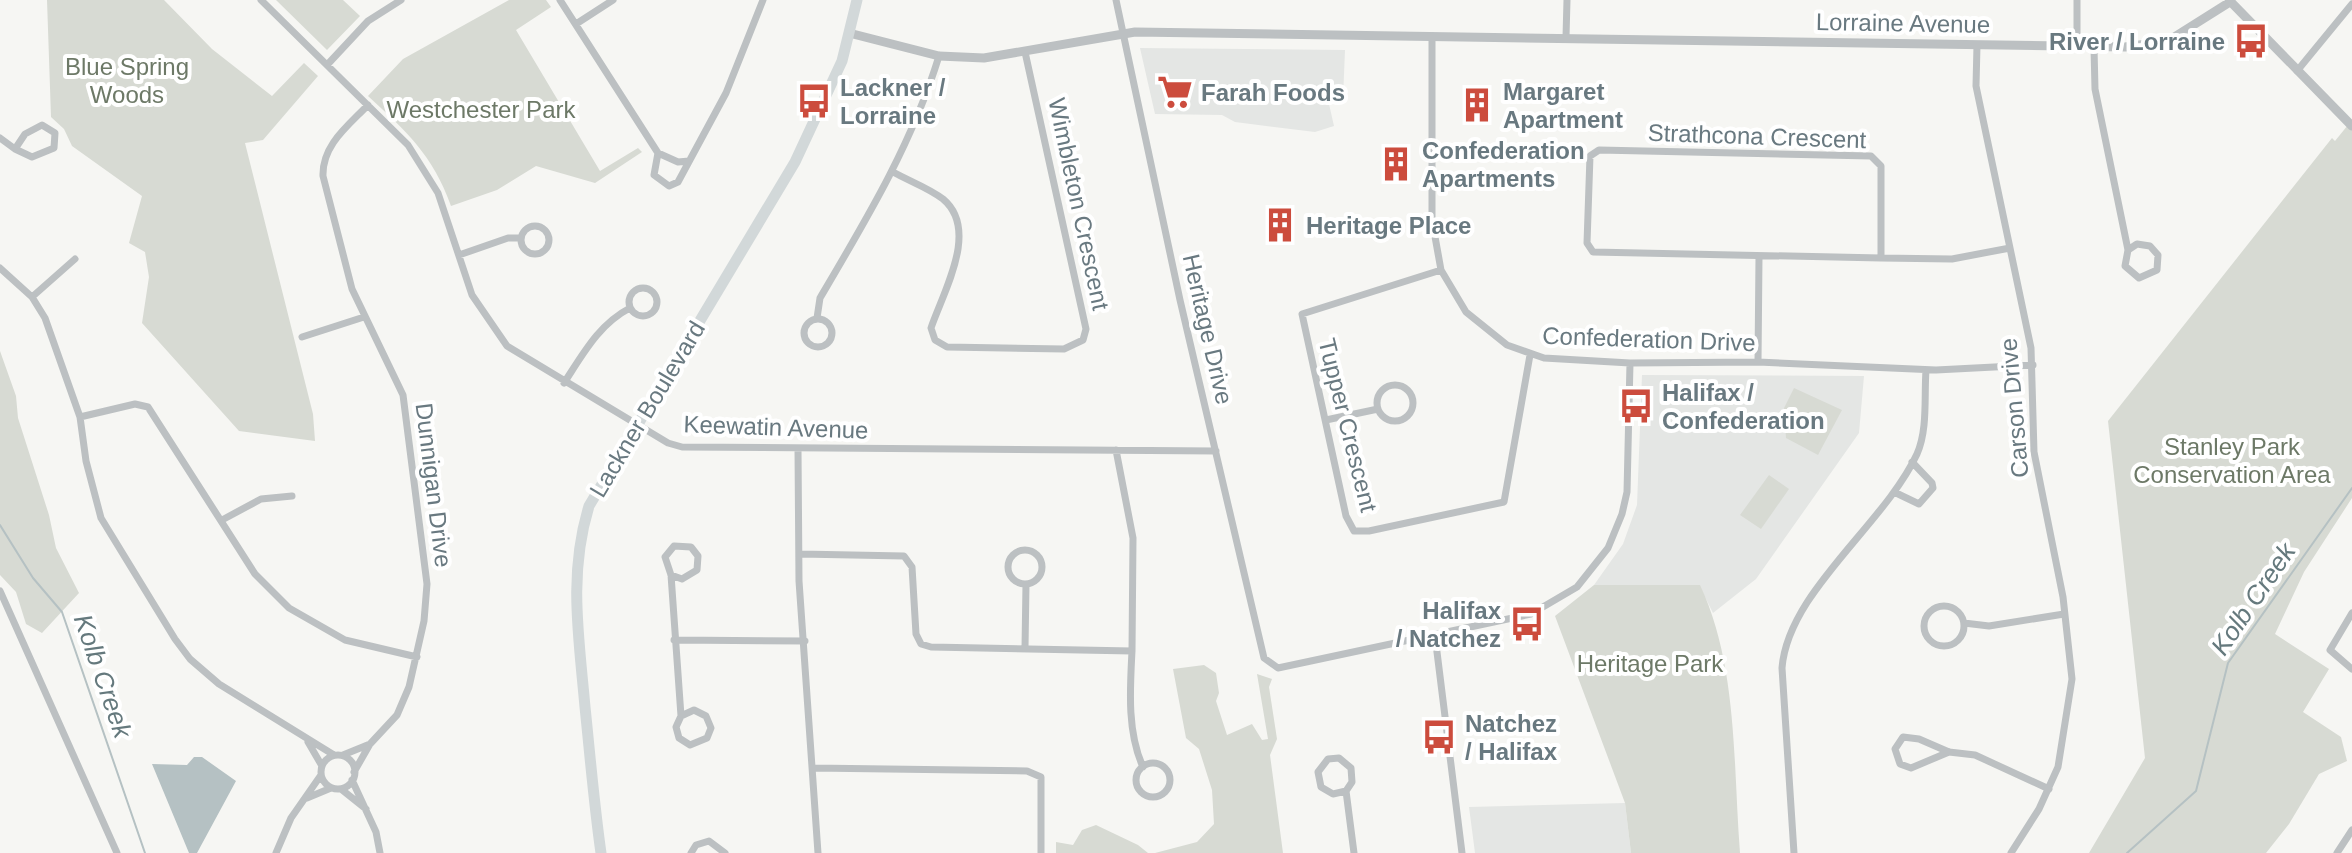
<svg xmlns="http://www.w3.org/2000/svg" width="2352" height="853" font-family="Helvetica,sans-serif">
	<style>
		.built { fill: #e4e6e4 }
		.green { fill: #d7dad3 }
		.water { fill: #b5c1c3 }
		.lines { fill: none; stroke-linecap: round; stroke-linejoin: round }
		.stream { stroke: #b5c1c3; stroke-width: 2 }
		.minor { stroke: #bcc0c2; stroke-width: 7 }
		.tertiary { stroke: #bcc0c2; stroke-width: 9 }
		.secondary { stroke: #d2d8d9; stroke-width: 11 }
		.labels { text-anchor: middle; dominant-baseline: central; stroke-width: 8; stroke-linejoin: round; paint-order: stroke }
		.street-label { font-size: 24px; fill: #697980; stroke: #fff }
		.poi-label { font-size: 24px; font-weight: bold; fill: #697980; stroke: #fff; text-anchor: start }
		.park-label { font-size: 24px; fill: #6d7967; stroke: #fff }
		.water-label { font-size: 26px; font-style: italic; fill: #65797d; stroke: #fff }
	</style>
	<rect width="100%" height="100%" fill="#f6f6f3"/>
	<!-- built -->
	<path class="built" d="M1140,48L1345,50L1343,99L1329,104L1334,126L1315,132L1235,122L1222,115L1155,114Z
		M1642,375L1864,376L1859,433L1756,579L1713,613L1699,585H1594L1623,544L1637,505Z
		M1625,803L1631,853H1475L1469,807Z"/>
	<!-- green -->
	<path class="green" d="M47,0H164L212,49L272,96L304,63L318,76L263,140L245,143L313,414L315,441L239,431L142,323L149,277L145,252L129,243L142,196L72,146L64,129L51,117Z
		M276,0H343L360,16L327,50Z
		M509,0H546L551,7L516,30L600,171L638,148L642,152L595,183L536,166L497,190L451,206C433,155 406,131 368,96L403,59Z
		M2352,120V498L2304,572L2275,634L2329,669L2303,712L2341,737L2347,761L2319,774L2289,824L2266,853H2089L2145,758L2108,421L2332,138L2335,141Z
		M0,351L16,396L18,418L49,515L56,548L79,593L42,633L26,624L16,592L0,575Z
		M1794,388L1842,410L1818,455L1786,438L1784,408Z
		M1769,475L1789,489L1761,529L1740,515Z
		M1594,585H1700C1738,666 1733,764 1740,853H1631L1625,803L1555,616Z
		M1204,665L1216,673L1219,693L1216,701L1227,735L1252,724L1262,740L1268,739L1257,674L1272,679L1269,687L1277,739L1270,755L1283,853H1155L1197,842L1214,824L1212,790L1199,749L1186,738L1173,669Z
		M1096,825L1138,845L1148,853H1056V842L1073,845L1082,830Z"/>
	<!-- water -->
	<path class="water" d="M194,757H202L236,781L197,853H189L152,764L187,765Z"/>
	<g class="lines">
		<!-- stream -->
		<path class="stream" d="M0,525L33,578L62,612L145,853
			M2127,853L2196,791L2228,663L2352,488"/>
		<!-- minor -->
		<path class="minor" d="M261,0L408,145L438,193L472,295L507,346L668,443L682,447L1216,451
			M560,0L658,153L654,175L669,186L678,182L726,93L763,0
			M1116,0L1180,300L1264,658L1278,668L1531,614L1577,587L1608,548L1622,514L1627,492L1630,363
			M2077,0V47
			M576,24L613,0
			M1432,36V220L1441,270L1466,312L1507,345L1544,358L1630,363L1758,362L1936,370L2033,365
			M1566,37L1567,0
			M1977,45L1976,86L2031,348L2034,452L2063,597L2072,679L2058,767L2039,809L2011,853
			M2094,48L2095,89L2128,250L2125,266L2139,278L2157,270L2158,255L2150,246L2137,244L2128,250
			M327,65L368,21L401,0
			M2297,71L2352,4
			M42,125L55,133L54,148L32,157L15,149L25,134Z
			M0,138L15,149
			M658,153L678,162L689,161
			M893,172C909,181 929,188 943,199C980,230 943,292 931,328L935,340L947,347L1064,349L1083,340L1086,329L1025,52
			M521 240a14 14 0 1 1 28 0a14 14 0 1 1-28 0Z
			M459,255L508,238H521
			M1881,258L1593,252L1587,243L1590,156L1599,150L1871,156L1881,166V258L1952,259L2010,248
			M0,268L32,297L45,318L80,417L86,461L101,518L175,639L190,659L219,684L334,755
			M1441,270L1302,314L1346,516L1354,531H1369L1504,502L1530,355
			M629 302a14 14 0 1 1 28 0a14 14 0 1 1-28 0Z
			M32,297L75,259
			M817,318L820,298C866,220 912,144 939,56
			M804 333a14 14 0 1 1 28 0a14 14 0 1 1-28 0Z
			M302,337L364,317
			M1758,362L1759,257
			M564,383C583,354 599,324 630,308
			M1377 403a18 18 0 1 1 36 0a18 18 0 1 1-36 0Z
			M80,417L135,404L148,407L255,574L289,608L345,640L417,657
			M1326,420L1378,409
			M798,449L799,581L818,853
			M1894,492L1919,504L1933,488L1932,483L1912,462
			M222,520L261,499L292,496
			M1008 567a17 17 0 1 1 34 0a17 17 0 1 1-34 0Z
			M800,554L904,556L912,567L916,634L921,644L931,647L1132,651L1133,538L1116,450
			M671,575L682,579L697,570L698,556L691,547L674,546L665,557L671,575L681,716L676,727L679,738L690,745L707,738L711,728L706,716L694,710L681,716
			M0,591L117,853
			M1924 626a20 20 0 1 1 40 0a20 20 0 1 1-40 0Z
			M2352,613L2330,650L2352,669
			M1964,623L1989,626L2064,614
			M1435,636L1462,853
			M674,640L805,641
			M1025,648L1026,584
			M1132,651C1130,689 1127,732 1143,767
			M308,742L322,766
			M1949,752L1911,768L1900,764L1895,749L1903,737L1919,739L1949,752L1975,755L2049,789
			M343,755L370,744
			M321 772a17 17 0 1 1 34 0a17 17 0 1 1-34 0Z
			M1136 780a17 17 0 1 1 34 0a17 17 0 1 1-34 0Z
			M813,768L1027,771L1041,777V853
			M354,772L370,744L397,715L409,687L424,621L427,584L403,395L352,289L323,176C322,145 348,126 368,105
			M352,780L376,832L380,853
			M341,789L366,809
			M1346,791L1333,794L1321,787L1318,772L1328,759L1339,758L1351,768L1352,782L1346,791L1354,853
			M307,798L331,788
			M276,853L291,818L321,775
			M691,853L696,845L709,841L725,853
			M1794,853L1782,668C1788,592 1884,525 1917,454C1928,429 1924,397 1926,370
			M2337,853L2352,830"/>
		<!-- tertiary -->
		<path class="tertiary" d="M2229,0L2352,126
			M849,33L939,56L984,58L1135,32L2125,47L2168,41L2230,2"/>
		<!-- secondary -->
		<path class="secondary" d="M601,853C594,804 590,755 585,707C579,637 568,575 589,506L795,162L842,61L857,0"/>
	</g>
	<!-- icons -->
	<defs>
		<g id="bus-bare" transform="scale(2.76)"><path d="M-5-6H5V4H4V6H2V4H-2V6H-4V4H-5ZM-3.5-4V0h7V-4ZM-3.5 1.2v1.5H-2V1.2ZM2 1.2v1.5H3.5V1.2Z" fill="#cc4c3d" stroke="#fff" stroke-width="2.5" paint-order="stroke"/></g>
		<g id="supermarket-bare" transform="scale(2.76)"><path d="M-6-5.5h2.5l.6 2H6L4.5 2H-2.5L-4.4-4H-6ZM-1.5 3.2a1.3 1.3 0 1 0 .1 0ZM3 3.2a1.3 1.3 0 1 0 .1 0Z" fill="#cc4c3d" stroke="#fff" stroke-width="2.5" paint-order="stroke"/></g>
		<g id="building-bare" transform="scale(2.76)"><path d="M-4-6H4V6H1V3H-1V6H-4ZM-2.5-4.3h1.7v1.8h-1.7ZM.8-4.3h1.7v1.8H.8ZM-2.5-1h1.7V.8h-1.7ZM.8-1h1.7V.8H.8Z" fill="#cc4c3d" stroke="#fff" stroke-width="2.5" paint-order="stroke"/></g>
	</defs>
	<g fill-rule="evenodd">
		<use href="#bus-bare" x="2251" y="41"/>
		<use href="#supermarket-bare" x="1175" y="92"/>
		<use href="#bus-bare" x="814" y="101"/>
		<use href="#building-bare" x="1477" y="105"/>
		<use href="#building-bare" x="1396" y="164"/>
		<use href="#building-bare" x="1280" y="225"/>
		<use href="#bus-bare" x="1636" y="406"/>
		<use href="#bus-bare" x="1527" y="624"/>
		<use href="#bus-bare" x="1439" y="737"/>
	</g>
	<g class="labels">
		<!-- street labels -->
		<g class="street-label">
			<text transform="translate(1903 23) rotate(1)">Lorraine Avenue</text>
			<text transform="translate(1757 136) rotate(2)">Strathcona Crescent</text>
			<text transform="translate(1079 204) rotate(78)">Wimbleton Crescent</text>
			<text transform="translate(1208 329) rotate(77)">Heritage Drive</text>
			<text transform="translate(1649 339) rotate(2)">Confederation Drive</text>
			<text transform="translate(2014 408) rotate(-95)">Carson Drive</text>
			<text transform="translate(647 409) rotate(-59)">Lackner Boulevard</text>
			<text transform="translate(1348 425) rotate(76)">Tupper Crescent</text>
			<text transform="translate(776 427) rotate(2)">Keewatin Avenue</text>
			<text transform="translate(434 485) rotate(83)">Dunnigan Drive</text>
		</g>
		<!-- poi labels -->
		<g class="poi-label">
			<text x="2225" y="41" text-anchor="end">River / Lorraine</text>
			<text x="840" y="87">Lackner /<tspan x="840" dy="28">Lorraine</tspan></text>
			<text x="1503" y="91">Margaret<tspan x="1503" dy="28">Apartment</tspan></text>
			<text x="1201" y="92">Farah Foods</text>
			<text x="1422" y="150">Confederation<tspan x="1422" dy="28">Apartments</tspan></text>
			<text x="1306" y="225">Heritage Place</text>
			<text x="1662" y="392">Halifax /<tspan x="1662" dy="28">Confederation</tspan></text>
			<text x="1501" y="610" text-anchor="end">Halifax<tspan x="1501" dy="28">/ Natchez</tspan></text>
			<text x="1465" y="723">Natchez<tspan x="1465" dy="28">/ Halifax</tspan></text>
		</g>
		<!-- park labels -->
		<g class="park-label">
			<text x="127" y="66">Blue Spring<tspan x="127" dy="28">Woods</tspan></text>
			<text x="481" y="109">Westchester Park</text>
			<text x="2232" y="446">Stanley Park<tspan x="2232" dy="28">Conservation Area</tspan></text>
			<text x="1650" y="663">Heritage Park</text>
		</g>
		<!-- water labels -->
		<g class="water-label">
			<text transform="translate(2253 599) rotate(-56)">Kolb Creek</text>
			<text transform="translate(103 676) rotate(71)">Kolb Creek</text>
		</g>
	</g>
</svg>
